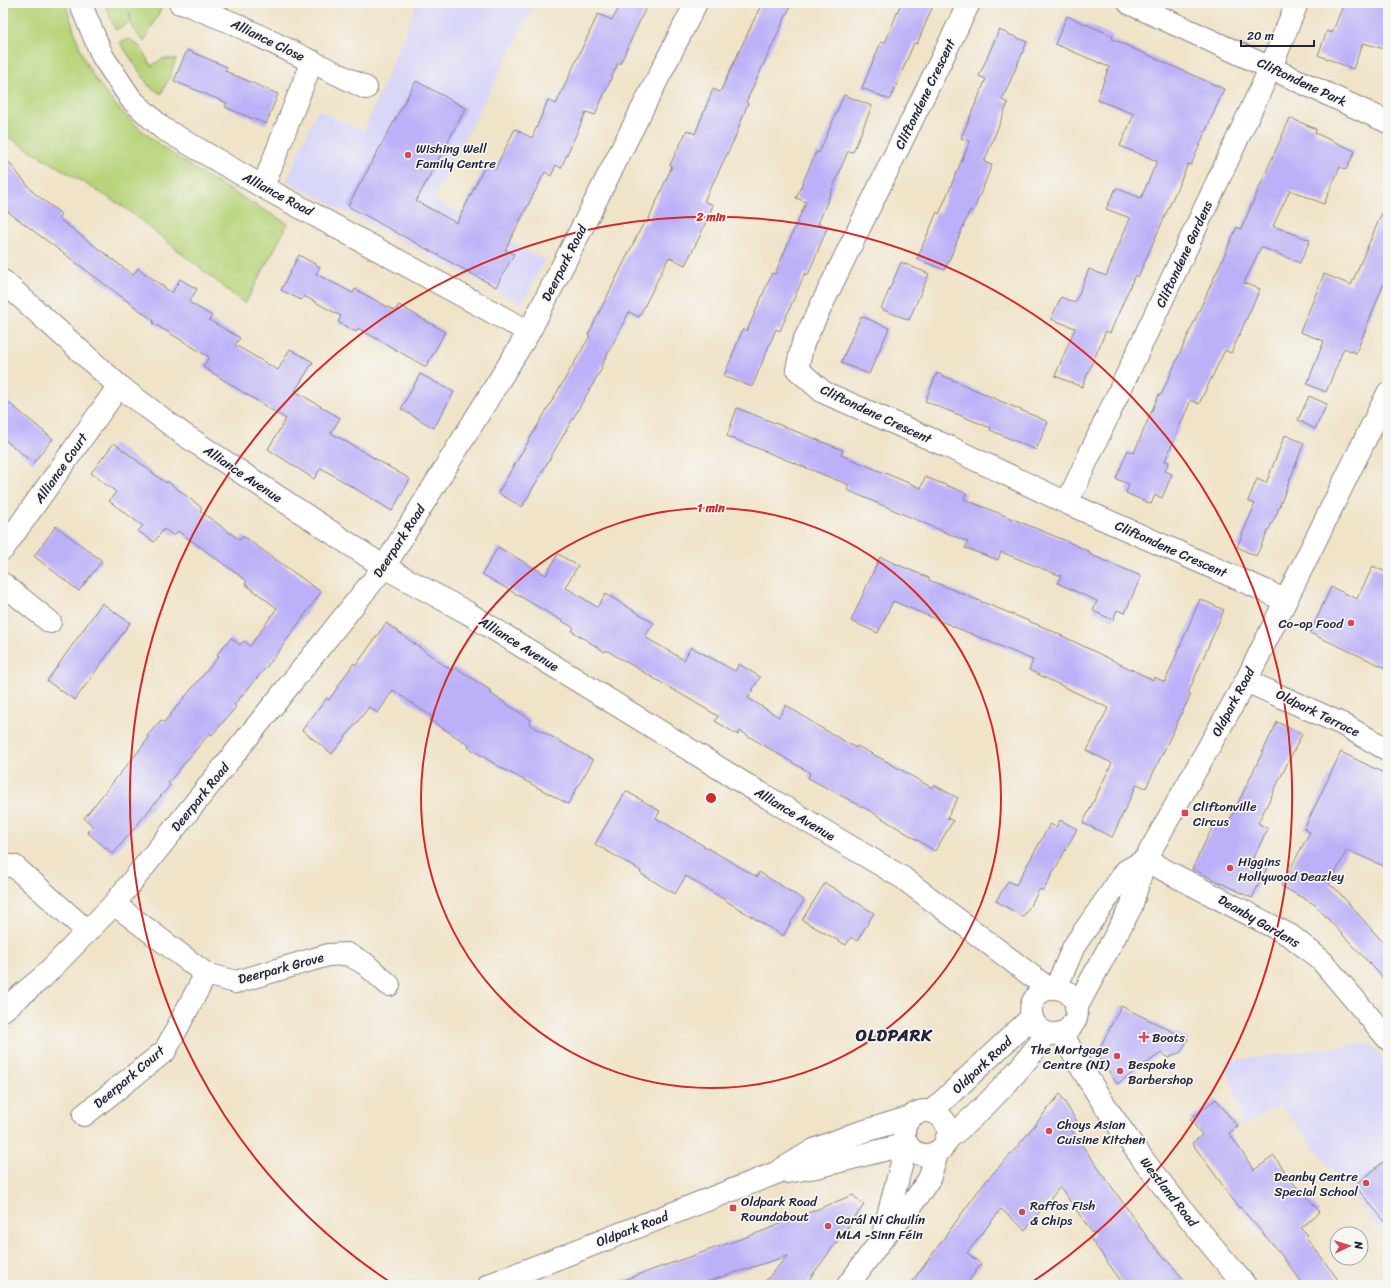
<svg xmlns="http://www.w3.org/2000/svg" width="1391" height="1288" font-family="Sriracha,sans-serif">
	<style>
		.built { fill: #d8d7f8 }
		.green { fill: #b7d378; stroke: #6c7a5a }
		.building { fill: #bcb1f8 }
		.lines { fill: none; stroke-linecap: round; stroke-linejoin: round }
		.minor-casing { stroke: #898282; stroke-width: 24 }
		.tertiary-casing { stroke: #898282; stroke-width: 24 }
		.secondary-casing { stroke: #898282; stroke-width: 24 }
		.minor { stroke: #fff; stroke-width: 22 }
		.tertiary { stroke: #fff; stroke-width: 22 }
		.secondary { stroke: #fff; stroke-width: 22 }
		.ring { fill: none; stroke: #d62828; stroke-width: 2 }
		.poi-dot { fill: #d1495b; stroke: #f6f6f2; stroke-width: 1.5 }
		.labels { text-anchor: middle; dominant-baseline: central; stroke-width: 3.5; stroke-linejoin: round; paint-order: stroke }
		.street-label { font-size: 13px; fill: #22223b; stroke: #f6f6f2 }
		.poi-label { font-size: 13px; fill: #22223b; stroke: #f6f6f2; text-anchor: start }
		.district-label { font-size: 17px; font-weight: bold; letter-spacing: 1px; fill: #22223b; stroke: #f6f6f2 }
		.centre { fill: #d62828; stroke: #f6f6f2; stroke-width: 2 }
		.ring-label { font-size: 12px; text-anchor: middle; font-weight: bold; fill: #d62828; stroke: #f6f6f2; stroke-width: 3.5; stroke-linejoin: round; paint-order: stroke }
	</style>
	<rect width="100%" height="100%" fill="#f6f6f2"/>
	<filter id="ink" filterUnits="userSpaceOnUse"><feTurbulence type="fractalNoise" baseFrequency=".025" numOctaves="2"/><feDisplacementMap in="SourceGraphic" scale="8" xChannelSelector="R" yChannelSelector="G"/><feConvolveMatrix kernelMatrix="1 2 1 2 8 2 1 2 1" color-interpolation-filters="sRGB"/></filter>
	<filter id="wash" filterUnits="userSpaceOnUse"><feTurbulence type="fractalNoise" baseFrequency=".012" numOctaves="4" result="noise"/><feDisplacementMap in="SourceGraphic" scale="16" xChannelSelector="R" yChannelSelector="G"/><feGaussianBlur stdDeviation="0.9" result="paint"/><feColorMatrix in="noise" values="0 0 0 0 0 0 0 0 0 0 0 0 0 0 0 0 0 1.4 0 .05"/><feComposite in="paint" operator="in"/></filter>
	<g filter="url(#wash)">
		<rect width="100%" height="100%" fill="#f0e3c8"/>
		<!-- built -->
		<path class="built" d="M417,3H536L433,199L545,260L522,304L287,181L317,110L364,131Z
			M1370,1043L1388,1064V1240L1280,1104L1243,1127L1226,1061Z"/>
		<!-- green -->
		<path class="green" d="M3,3H65C72,21 80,54 89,69C132,142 218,182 288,224L245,304L124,207L5,135L3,119Z
			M105,3H128L130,22L115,30Z
			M133,3H164L144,42C132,30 127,20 133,3Z
			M130,39L141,48L151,66L162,59H176L170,76L161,94L149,86L120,42Z"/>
		<g id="blocks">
			<!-- building -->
			<path class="building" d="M622,3H648L620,64L618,63L595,115L586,112L561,168L556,165L551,176L545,172L505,250L514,254L496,287L348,206L416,81L466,108L416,201L457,223L486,164L495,169L515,129L532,138L548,100L556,104L598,14L612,20Z
				M762,3H792L746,102L748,103L734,140L704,201L713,205L699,238L685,265L669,257L639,317L629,312L601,367L602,368L522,507L498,493L590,336L588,335L635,240L644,222L647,223L672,166L670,165L687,130L695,134L713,89L720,92Z
				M901,3H934L917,44L914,43L890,100L862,88L881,42L885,43Z
				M1344,3H1388V50L1363,43L1353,69L1318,55L1327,31L1332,33Z
				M1067,16L1113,36L1112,39L1224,89L1191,165L1188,164L1138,277L1135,275L1110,333L1106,331L1082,387L1055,376L1075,328L1051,319L1061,297L1075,303L1089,269L1106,276L1130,218L1106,209L1116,188L1141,198L1157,161L1120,146L1134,114L1097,100L1109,67L1055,44Z
				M999,30L1027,42L1002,100L1008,103L984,162L992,165L973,212L970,210L945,270L917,259L937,212L939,214L970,141L961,138L986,79L979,76Z
				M187,50L227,67L225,71L278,94L266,124L225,107L227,103L174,81Z
				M844,95L872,106L853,152L848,151L818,224L827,228L808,275L805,273L780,331L776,329L752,387L724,376L743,329L747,331L772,273L775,274L806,202L796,198L816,152L819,153Z
				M1290,118L1316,129L1315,133L1355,151L1346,170L1340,167L1324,204L1290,190L1273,226L1310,240L1300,263L1261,247L1244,283L1260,289L1231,353L1225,350L1199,404L1191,400L1165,461L1169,462L1165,471L1172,474L1162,498L1155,495L1151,504L1126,493L1129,484L1116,479L1128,450L1134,453L1159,394L1161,395L1237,227L1241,229Z
				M3,155L33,192L61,214L58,218L133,275L138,268L172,293L180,279L197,289L189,302L212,316L209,320L240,338L235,345L278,370L290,349L313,362L295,391L340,418L331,433L410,479L392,511L321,468L314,479L268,449L286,419L203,367L209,357L153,323L154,321L3,208Z
				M1388,199V273L1356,353L1344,348L1326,392L1307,384L1324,341L1300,332L1324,274L1351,285Z
				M299,255L320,267L316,274L353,293L355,289L395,311L399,305L445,332L426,367L358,328L356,332L338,322L341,316L304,296L301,300L281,290Z
				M901,262L929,274L909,320L881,309Z
				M861,316L889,328L869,374L841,363Z
				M937,373L1048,422L1036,450L990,430L991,428L925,401Z
				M420,374L454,392L434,428L401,409Z
				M1309,396L1327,404L1315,429L1298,420Z
				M3,398L53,439L33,463L3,438Z
				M737,408L843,450L841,455L921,488L925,477L966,493L964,499L1064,540L1090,552L1089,554L1141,576L1125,613L1117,610L1113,620L1093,611L1097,601L1057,583L1061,576L1001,552L998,560L965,548L968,542L847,490L849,485L727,436Z
				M1285,435L1304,443L1277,513L1256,556L1237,547L1255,504L1248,501L1257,479L1266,483Z
				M114,443L166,483L167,481L202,508L200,511L240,540L243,536L321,592L274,658L234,705L236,707L212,735L210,733L188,759L168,783L170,785L113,854L87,832L93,826L84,818L149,738L147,736L161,720L164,722L219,656L217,654L231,638L240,645L244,641L250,646L277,608L245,584L247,581L178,531L174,536L164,529L154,542L138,531L143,526L109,501L116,492L91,473Z
				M56,526L102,561L79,591L34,556Z
				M498,547L546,575L558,554L578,566L565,587L597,607L606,594L654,623L645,637L684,660L691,647L735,671L739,664L760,677L748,698L779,717L786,705L818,726L856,748L857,746L884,760L932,788L934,785L958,798L947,818L953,821L935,851L872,812L808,778L810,773L740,731L738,735L715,721L718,716L606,650L605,652L572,631L574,628L482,574Z
				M880,557L929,578V580L1048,629L1153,680L1154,677L1165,682L1200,599L1224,610L1188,693L1191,694L1146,788L1137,784L1112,837L1083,823L1112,763L1087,751L1108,708L1029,670L1033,660L893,601L878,633L851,621Z
				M1373,566L1388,573V669L1310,633L1331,587L1357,599Z
				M102,603L130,623L75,700L47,681Z
				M386,623L452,671L455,667L491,691L490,693L531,720L529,724L593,760L568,804L498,766L468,747L469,745L430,720L432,717L393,690L378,713L369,707L332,754L302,730L327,698L329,700L353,664H357Z
				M1277,722L1302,734L1258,823L1268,829L1252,860L1267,868L1252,898L1192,869L1215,822L1226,828Z
				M1341,752L1388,775V868L1347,850L1329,885L1335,888L1388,948V983L1314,904L1281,886L1310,832L1304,829Z
				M626,791L660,811L656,818L757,877L759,872L804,900L783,936L686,876L675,894L640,873L641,871L595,844Z
				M1060,820L1077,829L1043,891L1040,889L1023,917L996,901L1008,881L1016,885L1050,824L1056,827Z
				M825,883L874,913L857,941L851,937L846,945L802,920Z
				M1121,1006L1188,1039L1181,1052L1168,1058L1161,1053L1117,1084L1097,1053Z
				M1060,1094L1077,1122L1070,1128L1150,1241L1189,1285H1124L1090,1238L1094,1235L1060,1187L1025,1230L1001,1209L967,1253L981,1264L966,1285H910L984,1183L1012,1153Z
				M1216,1099L1238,1127L1229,1133L1254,1170L1274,1156L1299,1191L1300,1189L1320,1212L1301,1228L1308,1235L1306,1237L1342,1285H1304L1279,1252L1240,1207L1239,1208L1192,1143L1202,1135L1190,1119Z
				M1388,1158V1225L1355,1186Z
				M853,1195L864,1205L805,1285H762L787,1256L697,1285H619L618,1282L763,1231Z"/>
		</g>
	</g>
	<g filter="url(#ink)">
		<use href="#blocks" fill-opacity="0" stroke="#898282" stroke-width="1"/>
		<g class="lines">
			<!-- minor casing -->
			<g class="minor-casing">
				<path id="minor" d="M80,3L103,57L131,99L162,128L263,187L529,332
					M180,3L191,6L235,24L366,88
					M969,3L803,343L797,369L823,392L949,447L1067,503L1266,591L1285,601
					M1129,3L1388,122
					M263,187L312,61
					M1067,503L1271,67L1297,3
					M3,549L119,386
					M3,584L50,622
					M1246,681L1342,724L1388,750
					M1145,860L1291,936L1321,960L1388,1039
					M3,866H14L87,931
					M114,904L206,974L236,982L328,955L347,954L364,963L389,985
					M3,1010L43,977L114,904L384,567L529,332L696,3
					M84,1115L165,1051L206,974"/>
			</g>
			<!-- tertiary casing -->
			<g class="tertiary-casing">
				<path id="tertiary" d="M3,281L119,386L183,434L384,567L468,613L745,784L903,878L1049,989
					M1062,1033C1110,1125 1178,1206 1245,1285
					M883,1234L907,1144
					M848,1285L882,1239L911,1206L929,1179L938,1151"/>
			</g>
			<!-- secondary casing -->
			<g class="secondary-casing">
				<path id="secondary" d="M1056,988L1074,946L1126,871L1145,860
					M1031 1011a23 23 0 1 1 46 0a23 23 0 1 1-46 0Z
					M1076,1008L1131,907L1145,860L1246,681L1388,393
					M904 1133a22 22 0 1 1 44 0a22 22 0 1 1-44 0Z
					M931,1112L1032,1017
					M946,1140C981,1113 1022,1069 1047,1033
					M787,1172L816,1167L907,1144
					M489,1285L776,1173L814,1150L852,1135L911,1117"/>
			</g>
			<!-- minor -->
			<use href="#minor" class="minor"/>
			<!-- tertiary -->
			<use href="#tertiary" class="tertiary"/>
			<!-- secondary -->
			<use href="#secondary" class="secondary"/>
		</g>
	</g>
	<!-- distance rings -->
	<g class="ring">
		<circle cx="711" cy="798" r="290"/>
		<path d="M390 1282A581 581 0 1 1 1032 1282"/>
	</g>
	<!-- markers -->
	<g class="poi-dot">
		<circle cx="408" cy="155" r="4"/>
		<circle cx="1351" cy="623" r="4"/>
		<rect x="1181" y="809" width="8" height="8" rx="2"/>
		<circle cx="1230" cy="868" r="4"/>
		<path d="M1142 1031h4v4h4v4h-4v4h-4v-4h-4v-4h4z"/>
		<circle cx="1117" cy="1056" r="4"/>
		<circle cx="1120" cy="1071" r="4"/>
		<circle cx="1049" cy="1131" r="4"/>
		<circle cx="1366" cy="1183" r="4"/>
		<rect x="729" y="1204" width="8" height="8" rx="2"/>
		<circle cx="1022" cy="1212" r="4"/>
		<circle cx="828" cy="1226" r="4"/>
	</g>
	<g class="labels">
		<!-- street labels -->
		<g class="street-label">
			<text transform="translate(268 40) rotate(26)">Alliance Close</text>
			<text transform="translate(1302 82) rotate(25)">Cliftondene Park</text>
			<text transform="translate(925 94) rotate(-64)">Cliftondene Crescent</text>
			<text transform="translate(278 194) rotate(28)">Alliance Road</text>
			<text transform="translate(1184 254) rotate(-65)">Cliftondene Gardens</text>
			<text transform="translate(564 263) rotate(-63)">Deerpark Road</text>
			<text transform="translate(876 414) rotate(25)">Cliftondene Crescent</text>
			<text transform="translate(61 468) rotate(-55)">Alliance Court</text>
			<text transform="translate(243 474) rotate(34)">Alliance Avenue</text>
			<text transform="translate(399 541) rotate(-57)">Deerpark Road</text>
			<text transform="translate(1171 549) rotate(24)">Cliftondene Crescent</text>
			<text transform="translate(519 644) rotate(32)">Alliance Avenue</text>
			<text transform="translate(1233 702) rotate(-62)">Oldpark Road</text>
			<text transform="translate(1318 713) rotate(26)">Oldpark Terrace</text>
			<text transform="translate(200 797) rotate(-51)">Deerpark Road</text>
			<text transform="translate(795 814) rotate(31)">Alliance Avenue</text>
			<text transform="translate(1259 921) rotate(30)">Deanby Gardens</text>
			<text transform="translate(281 968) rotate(-15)">Deerpark Grove</text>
			<text transform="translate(982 1065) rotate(-43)">Oldpark Road</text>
			<text transform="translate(129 1077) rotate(-40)">Deerpark Court</text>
			<text transform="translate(1169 1192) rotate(52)">Westland Road</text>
			<text transform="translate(632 1229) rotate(-21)">Oldpark Road</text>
		</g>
		<!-- poi labels -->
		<g class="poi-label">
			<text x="416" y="148">Wishing Well<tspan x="416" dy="15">Family Centre</tspan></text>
			<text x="1343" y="623" text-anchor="end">Co-op Food</text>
			<text x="1193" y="806">Cliftonville<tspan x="1193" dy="15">Circus</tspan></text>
			<text x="1238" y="861">Higgins<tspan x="1238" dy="15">Hollywood Deazley</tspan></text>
			<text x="1152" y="1037">Boots</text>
			<text x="1109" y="1049" text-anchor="end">The Mortgage<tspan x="1109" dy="15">Centre (NI)</tspan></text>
			<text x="1128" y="1064">Bespoke<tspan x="1128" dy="15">Barbershop</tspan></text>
			<text x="1057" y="1124">Choys Asian<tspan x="1057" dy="15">Cuisine Kitchen</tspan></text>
			<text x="1358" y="1176" text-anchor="end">Deanby Centre<tspan x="1358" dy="15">Special School</tspan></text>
			<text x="741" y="1201">Oldpark Road<tspan x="741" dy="15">Roundabout</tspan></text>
			<text x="1030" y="1205">Raffos Fish<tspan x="1030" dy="15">&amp; Chips</tspan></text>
			<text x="836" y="1219">Carál Ní Chuilín<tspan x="836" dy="15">MLA -Sinn Féin</tspan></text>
		</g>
		<!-- district labels -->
		<g class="district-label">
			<text x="894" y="1035">OLDPARK</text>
		</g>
	</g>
	<circle cx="711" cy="798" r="6" class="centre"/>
	<g class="ring-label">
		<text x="711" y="221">2 min</text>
		<text x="711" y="512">1 min</text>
	</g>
	<!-- margin -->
	<rect width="1391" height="1288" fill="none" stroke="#f6f6f2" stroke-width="16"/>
	<!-- north arrow -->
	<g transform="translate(1349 1246) rotate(86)"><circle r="19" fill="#f6f6f2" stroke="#a1a1a9"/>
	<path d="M0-3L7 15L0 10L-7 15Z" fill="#d1495b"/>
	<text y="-6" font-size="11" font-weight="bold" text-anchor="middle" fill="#22223b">N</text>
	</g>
	<!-- scale -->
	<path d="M1241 40v6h73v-6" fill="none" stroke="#22223b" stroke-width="2"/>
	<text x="1247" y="40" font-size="12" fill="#22223b" stroke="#f6f6f2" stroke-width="3" paint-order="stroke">20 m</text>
</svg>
